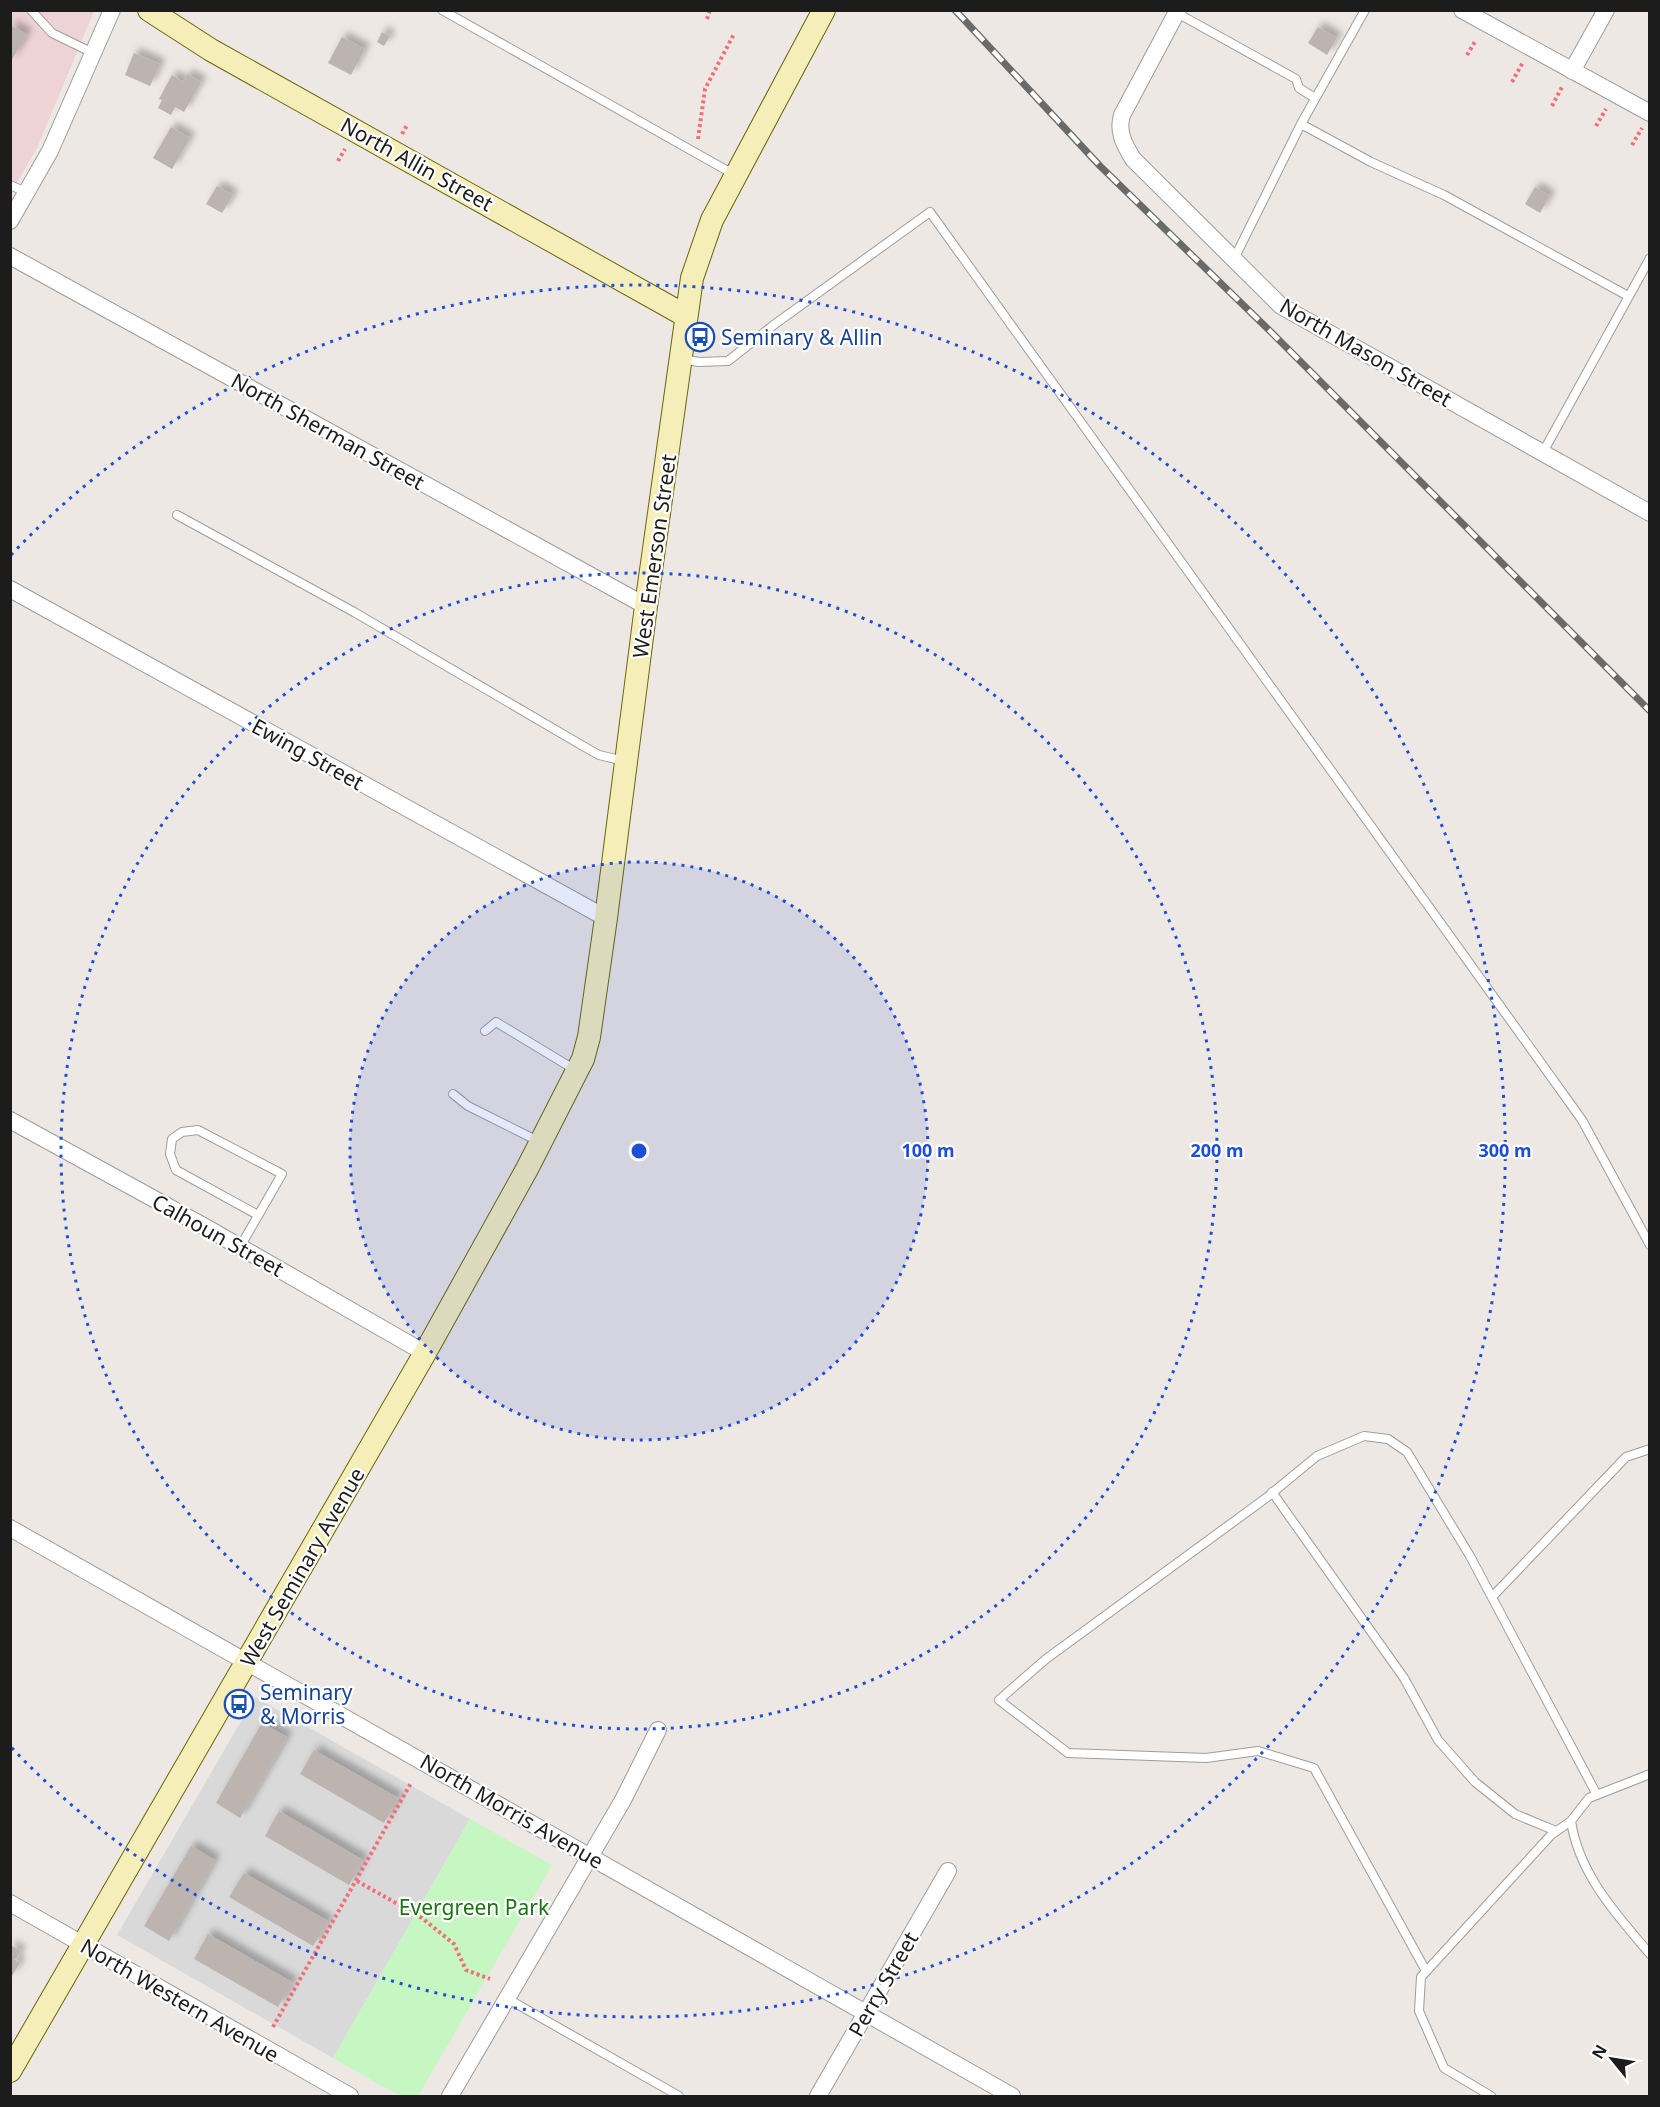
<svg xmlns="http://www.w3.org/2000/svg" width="1660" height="2107" font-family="'Noto Sans',sans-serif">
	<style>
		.residential { fill: #dad9da }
		.commercial { fill: #edd2d6 }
		.park { fill: #c6f6c1 }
		.building { fill: #bdb3af; filter: url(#shadow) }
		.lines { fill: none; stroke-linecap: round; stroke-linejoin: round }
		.lane-casing { stroke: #9d9d9d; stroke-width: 10 }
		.street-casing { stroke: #9d9d9d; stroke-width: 18 }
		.secondary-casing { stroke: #6c660b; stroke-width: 24 }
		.path { stroke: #f17078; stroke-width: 4; stroke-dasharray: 3 3; stroke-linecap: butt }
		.lane { stroke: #fff; stroke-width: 8 }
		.street { stroke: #fff; stroke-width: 16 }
		.secondary { stroke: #f5eeb9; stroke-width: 22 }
		.rail-casing { stroke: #6a6a6a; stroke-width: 7 }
		.rail { stroke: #fff; stroke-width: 4.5; stroke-dasharray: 14; stroke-linecap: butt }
		.ring { fill: none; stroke: #1d4ed8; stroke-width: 3; stroke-dasharray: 3 6 }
		.labels { text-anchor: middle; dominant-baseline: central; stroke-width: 4.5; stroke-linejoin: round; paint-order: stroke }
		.street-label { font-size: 21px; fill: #1c1c1c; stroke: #fff }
		.transit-label { font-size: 21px; fill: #164399; stroke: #fff; text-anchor: start }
		.park-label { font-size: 21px; fill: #1a7312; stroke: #fff }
		.centre { fill: #1d4ed8; stroke: #fff; stroke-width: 3 }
		.ring-label { font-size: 18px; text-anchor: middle; font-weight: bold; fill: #1d4ed8; stroke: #fff; stroke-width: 4.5; stroke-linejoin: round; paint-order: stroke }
	</style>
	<defs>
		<filter id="shadow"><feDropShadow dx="5.5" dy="-5.5" stdDeviation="3" flood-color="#0004"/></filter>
	</defs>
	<rect width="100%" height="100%" fill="#ede8e3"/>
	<!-- residential -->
	<path class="residential" d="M255,1697L470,1819L333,2058L117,1935Z"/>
	<!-- commercial -->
	<path class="commercial" d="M11,11H94L37,148L11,193Z"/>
	<!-- park -->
	<path class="park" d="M470,1819L552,1865L418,2096H400L333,2058Z"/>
	<!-- building -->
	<path class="building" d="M10,25L27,34L10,63Z
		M1318,27L1337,38L1327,55L1308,43Z
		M382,32L390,36L384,46L377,42Z
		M342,37L365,49L351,75L328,63Z
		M134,53L160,64L150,86L125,75Z
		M187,74L201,82L184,112L175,107L171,115L158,108L162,100L159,99L172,75L183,82Z
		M171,127L190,138L172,169L153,158Z
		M217,186L233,195L222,213L206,204Z
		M1535,187L1550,196L1540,213L1525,204Z
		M262,1723L287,1737L240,1818L216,1803Z
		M314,1750L398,1798L384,1823L300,1774Z
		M279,1811L363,1860L349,1885L265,1836Z
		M191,1846L215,1860L169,1941L144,1926Z
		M244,1873L328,1921L313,1946L229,1897Z
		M208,1934L292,1982L278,2007L194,1959Z
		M10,1945L21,1951L15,1960L20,1963L10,1979Z"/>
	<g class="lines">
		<!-- lane casing -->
		<g class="lane-casing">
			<path id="lane" d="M31,10L52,33L93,53
				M442,10L735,175
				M1177,13L1296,79L1299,88L1315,98
				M1301,124L1371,162L1444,195L1628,296
				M10,185L26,192
				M1234,259L1301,124L1365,10
				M682,359L699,362L728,361L775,324L930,212L1582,1120L1650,1245
				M1542,454L1650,258
				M177,515L354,612L583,746L599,755L624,761
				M485,1031L496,1022L577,1071
				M453,1094L468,1106L540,1142
				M240,1247L282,1174L198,1130L182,1132L172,1139L170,1154L176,1170L258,1215
				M1272,1492L1404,1678L1438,1740L1475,1782L1515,1814L1556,1831
				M1492,1597L1626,1457L1650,1449
				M1571,1821C1579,1874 1616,1914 1650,1954
				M1426,1971L1314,1768L1258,1751L1206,1758L1068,1753L999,1700L1046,1659L1266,1498L1317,1456L1364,1436L1388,1439L1407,1452L1470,1556L1597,1795
				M508,1999L679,2096
				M1491,2096L1444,2068L1419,2011L1421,1977L1551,1835L1571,1821L1589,1798L1650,1774"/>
		</g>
		<!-- street casing -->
		<g class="street-casing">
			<path id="street" d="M1178,10L1122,115C1117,132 1124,144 1133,159L1281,306L1650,513
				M1462,10L1650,113
				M1572,71L1606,10
				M10,221L50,151L112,10
				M10,256L646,606
				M10,589L606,918
				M10,1120L207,1228L425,1353
				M10,1528L1012,2096
				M10,1903L350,2096
				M450,2096L623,1800L658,1730
				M818,2096L948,1871"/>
		</g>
		<!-- secondary casing -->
		<g class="secondary-casing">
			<path id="secondary" d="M149,10L211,50L686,316
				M10,2071L425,1353L527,1169L583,1059L589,1037L606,918L646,606L692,278L712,220L824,10"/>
		</g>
		<!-- path -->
		<path class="path" d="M707,19L710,10
			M1467,55L1476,40
			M1512,82L1523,62
			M1552,106L1563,85
			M1596,126L1606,109
			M402,134L407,125
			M698,139L705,89L734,34
			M1632,145L1642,128
			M338,161L345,149
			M357,1881L422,1918L454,1944L466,1970L490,1979
			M273,2027L411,1783"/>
		<!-- lane -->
		<use href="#lane" class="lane"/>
		<!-- street -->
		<use href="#street" class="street"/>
		<!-- secondary -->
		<use href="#secondary" class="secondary"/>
		<!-- rail casing -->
		<g class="rail-casing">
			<path id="rail" d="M955,10L1100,166L1271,332L1650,711"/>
		</g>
		<!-- rail -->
		<use href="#rail" class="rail"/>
	</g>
	<!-- distance rings -->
	<circle cx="639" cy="1151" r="289" fill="#1d4ed8" fill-opacity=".12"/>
	<g class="ring">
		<circle cx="639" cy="1151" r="289"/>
		<circle cx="639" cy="1151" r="578"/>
		<path d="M11 555A866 866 0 1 1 11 1747"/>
	</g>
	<!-- icons -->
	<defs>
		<g id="bus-ring" transform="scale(1.5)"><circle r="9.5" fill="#fff" stroke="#1a4fb4" stroke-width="1.5"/><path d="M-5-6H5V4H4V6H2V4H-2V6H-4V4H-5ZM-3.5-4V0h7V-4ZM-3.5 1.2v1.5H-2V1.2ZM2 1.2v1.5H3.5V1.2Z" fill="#1a4fb4"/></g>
	</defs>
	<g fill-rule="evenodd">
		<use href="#bus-ring" x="700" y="337"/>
		<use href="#bus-ring" x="239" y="1704"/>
	</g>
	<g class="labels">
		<!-- street labels -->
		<g class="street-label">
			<text transform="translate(417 164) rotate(29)">North Allin Street</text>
			<text transform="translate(1366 352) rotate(30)">North Mason Street</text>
			<text transform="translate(328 431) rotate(29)">North Sherman Street</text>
			<text transform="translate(654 556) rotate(-82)">West Emerson Street</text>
			<text transform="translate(308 754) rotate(29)">Ewing Street</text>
			<text transform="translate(218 1235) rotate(29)">Calhoun Street</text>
			<text transform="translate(302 1567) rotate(-60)">West Seminary Avenue</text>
			<text transform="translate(512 1811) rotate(30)">North Morris Avenue</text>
			<text transform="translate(883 1984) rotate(-60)">Perry Street</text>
			<text transform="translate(180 2000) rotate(30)">North Western Avenue</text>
		</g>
		<!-- transit labels -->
		<g class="transit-label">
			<text x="721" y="337">Seminary &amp; Allin</text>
			<text x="260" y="1692">Seminary<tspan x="260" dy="24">&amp; Morris</tspan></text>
		</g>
		<!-- park labels -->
		<g class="park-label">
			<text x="474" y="1907">Evergreen Park</text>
		</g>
	</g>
	<circle cx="639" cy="1151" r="9" class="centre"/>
	<g class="ring-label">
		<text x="928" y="1157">100 m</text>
		<text x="1217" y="1157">200 m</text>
		<text x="1505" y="1157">300 m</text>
	</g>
	<!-- border -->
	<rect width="1660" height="2107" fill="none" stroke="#1c1c1c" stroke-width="24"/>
	<!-- north arrow -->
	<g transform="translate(1612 2059) rotate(300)" stroke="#ffffff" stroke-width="4.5" paint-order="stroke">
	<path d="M0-4.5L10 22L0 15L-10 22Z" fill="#1c1c1c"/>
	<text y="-9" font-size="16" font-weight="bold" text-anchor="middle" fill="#1c1c1c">N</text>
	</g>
</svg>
